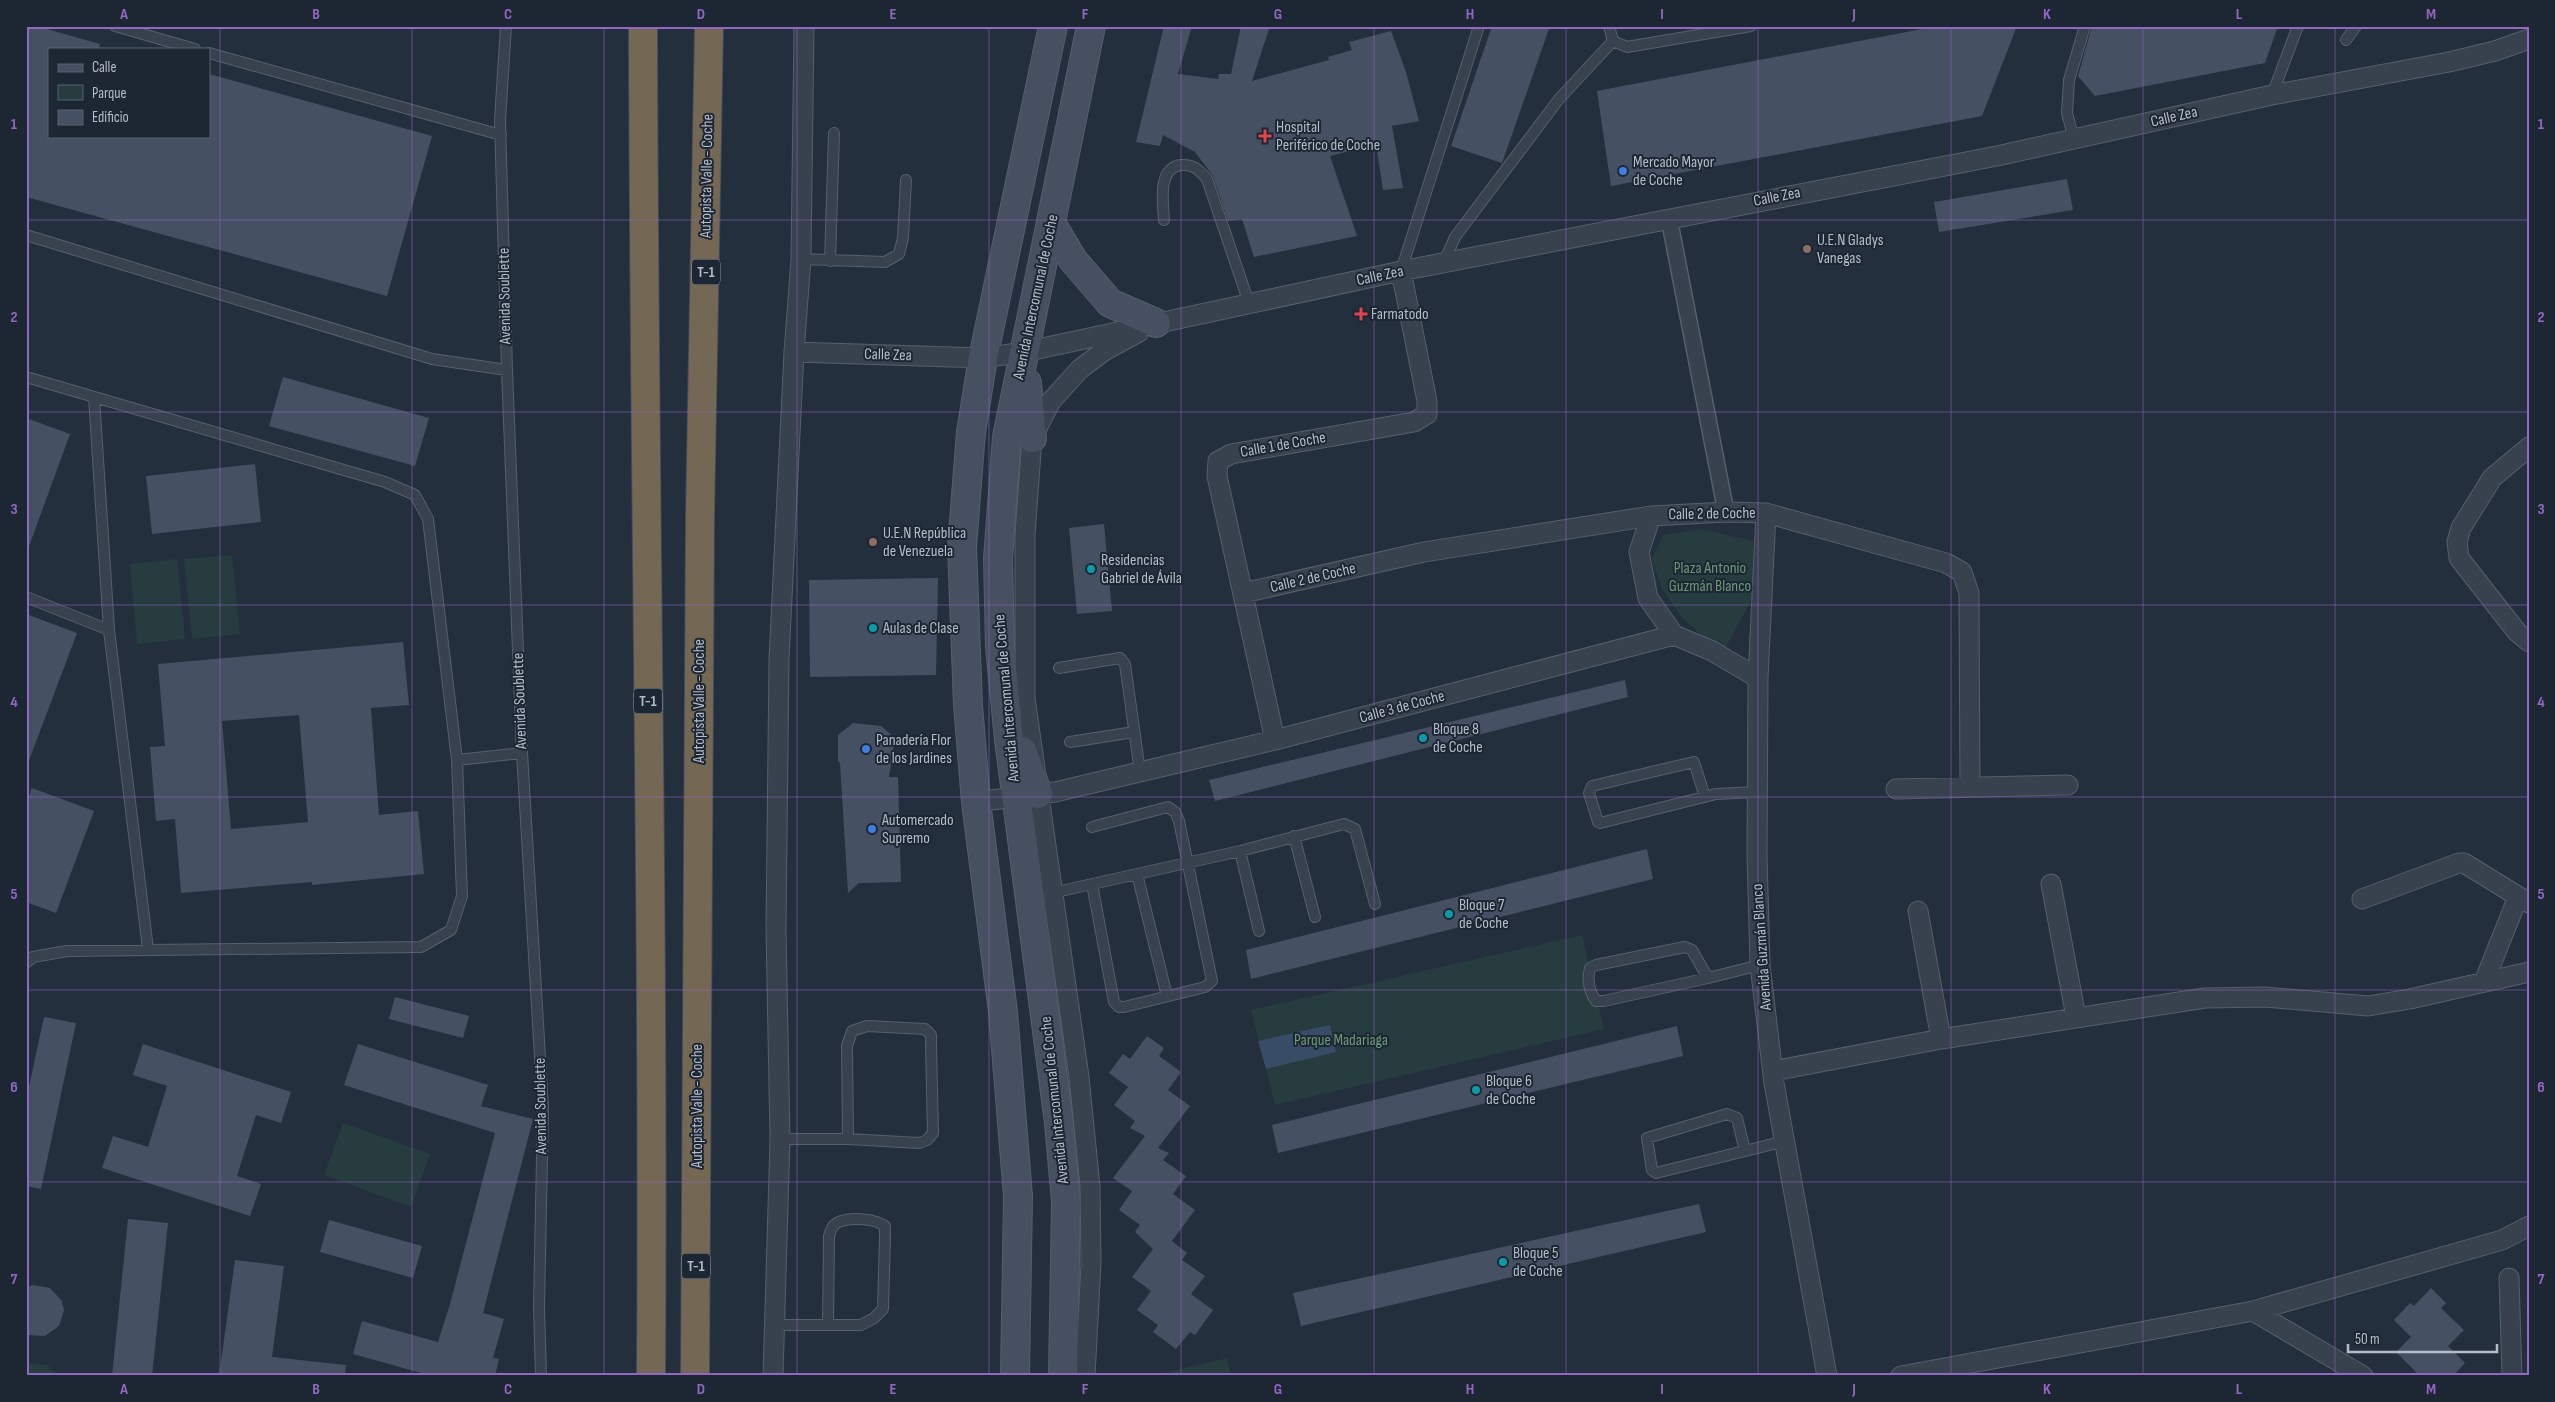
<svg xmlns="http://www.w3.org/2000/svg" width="2555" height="1402" font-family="'Sofia Sans Condensed',sans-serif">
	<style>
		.green { fill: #263c3f }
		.water { fill: #394c67 }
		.building { fill: #455162; fill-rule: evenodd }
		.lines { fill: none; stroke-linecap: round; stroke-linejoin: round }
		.service-casing { stroke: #565f6c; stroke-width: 12 }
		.pedestrian-casing { stroke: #565f6c; stroke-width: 18 }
		.minor-casing { stroke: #565f6c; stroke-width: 21 }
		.secondary-casing { stroke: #565f6c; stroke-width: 30 }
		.motorway-casing { stroke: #434c59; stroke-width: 30 }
		.service { stroke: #38414e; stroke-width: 10 }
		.pedestrian { stroke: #38414e; stroke-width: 15 }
		.minor { stroke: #38414e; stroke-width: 19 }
		.secondary { stroke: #465061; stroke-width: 28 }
		.motorway { stroke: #746855; stroke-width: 28 }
		.grid { fill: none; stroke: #9266c3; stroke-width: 1; stroke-opacity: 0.55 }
		.health-dot { fill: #e0444e; stroke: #1d2633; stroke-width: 2 }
		.shop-dot { fill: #3f7fe0; stroke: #1d2633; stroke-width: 2 }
		.education-dot { fill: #8d6e63; stroke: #1d2633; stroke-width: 2 }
		.culture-dot { fill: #0f9aa8; stroke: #1d2633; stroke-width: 2 }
		.labels { text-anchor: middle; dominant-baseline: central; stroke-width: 4; stroke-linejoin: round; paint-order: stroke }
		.shield { fill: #1d2633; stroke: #878f9c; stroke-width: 1 }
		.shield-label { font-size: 15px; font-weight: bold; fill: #b4bcc9 }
		.street-label { font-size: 16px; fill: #b4bcc9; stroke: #1d2633 }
		.poi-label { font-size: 16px; fill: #b4bcc9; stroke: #1d2633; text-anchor: start }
		.park-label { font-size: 16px; fill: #6b9a76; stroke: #1d2633 }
		.neatline { fill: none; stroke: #9266c3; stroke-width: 2 }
		.grid-label { font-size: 16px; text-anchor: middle; font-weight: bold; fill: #9266c3 }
	</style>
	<rect width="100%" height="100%" fill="#242f3e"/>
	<!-- green -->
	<path class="green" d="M1701,529L1753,541L1756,592L1726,647L1711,645L1681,616L1661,587L1652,559L1663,535Z
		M232,555L240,634L192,639L184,559Z
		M177,559L185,639L137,644L130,564Z
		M1582,935L1604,1029L1275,1105L1251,1010Z
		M343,1123L430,1154L411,1207L324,1175Z
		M1227,1358L1231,1376H1151Z
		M26,1363L47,1365L60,1376H26Z"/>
	<!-- water -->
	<path class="water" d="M1330,1025L1336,1052L1266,1069L1258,1041Z"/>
	<!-- building -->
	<path class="building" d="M26,26H36L100,44L99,49H49V136H209V74L432,136L387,296L26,197Z
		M1164,26H1192L1178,74L1218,79L1219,74H1231L1241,26H1270L1252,81L1329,60L1328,57L1352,50L1349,42L1391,31L1406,72L1419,121L1392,126L1403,188L1383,190L1376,144L1330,156L1357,236L1254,257L1242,219L1228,221L1213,176L1195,152L1163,135L1160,146L1136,142Z
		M1492,26H1550L1502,163L1451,146Z
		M1938,26H2017L1982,116L1611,186L1597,91Z
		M2092,26H2278L2265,63L2095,96L2078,76Z
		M2067,179L2073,210L1939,232L1934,202Z
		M283,377L429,418L415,466L269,426Z
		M26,418L70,434L28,549L26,548Z
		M255,464L261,522L152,534L146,476Z
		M1104,524L1112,611L1077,614L1069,528Z
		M938,578L936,675L810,677L809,580Z
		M26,614L77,633L28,763H26Z
		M403,642L409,705L371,708L379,815L418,811L424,874L312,885V882L181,893L175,819L156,821L150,747L165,746L158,664ZM299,715L308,822L231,829L222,721Z
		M1625,680L1628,697L1215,801L1209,780Z
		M853,723L881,726L895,738L889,777H898L901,882L859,883L848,893L840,763L838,761V735Z
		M32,788L94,811L56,913L26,902V804Z
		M1647,849L1653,879L1251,979L1246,950Z
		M395,997L469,1016L463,1038L389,1019Z
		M44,1017L76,1023L41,1189L26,1186V1101Z
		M1677,1026L1683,1056L1278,1153L1272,1125Z
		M1147,1036L1164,1048L1159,1056L1181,1072L1168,1090L1190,1106L1158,1148L1169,1153L1163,1160L1186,1176L1173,1194L1195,1210L1172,1241L1187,1253L1182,1260L1205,1276L1191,1294L1213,1310L1195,1335L1190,1332L1176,1349L1153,1332L1158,1325L1137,1310L1151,1291L1132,1277L1153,1249L1135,1232L1140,1225L1119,1210L1132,1191L1113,1178L1145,1136L1130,1128L1135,1121L1114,1105L1128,1087L1109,1073L1123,1054L1130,1059Z
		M143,1044L291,1092L281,1123L256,1115L237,1176L261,1184L250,1216L102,1168L113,1136L148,1147L167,1086L133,1075Z
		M358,1044L488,1085L481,1106L533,1119L483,1313L504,1319L493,1358L499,1359L495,1376H432L353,1354L362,1321L438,1342L450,1304L495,1133L344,1085Z
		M1699,1204L1706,1232L1301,1326L1293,1293Z
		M128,1219L168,1223L152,1376H112Z
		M329,1220L422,1246L413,1278L320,1252Z
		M235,1260L284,1266L272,1357L346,1365L345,1376H219Z
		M33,1285L50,1288L62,1301L64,1310L59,1326L45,1336L26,1335V1288Z
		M2431,1288L2446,1303L2441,1308L2464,1330L2448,1346L2465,1363L2453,1376H2420L2396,1352L2411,1337L2394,1320L2410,1303L2414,1306Z"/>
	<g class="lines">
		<!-- service casing -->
		<g class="service-casing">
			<path id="service" d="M115,26L195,49
				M506,26L500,120L507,370L522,753L543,1108L539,1307L541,1376
				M2346,40L2356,26
				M1613,41L1627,47L1751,26
				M209,53L501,135
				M2272,95L2298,26
				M2074,139L2067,113L2069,80L2085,26
				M1164,220C1163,203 1157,168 1181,165C1194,164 1199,170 1207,179L1249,303
				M26,235L432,359L507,370
				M801,259L885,262L899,254L903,238L906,180
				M830,261L834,133
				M1444,262L1455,237L1559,99L1613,41L1609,26
				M1401,271L1479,26
				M26,377L385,482L415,495L428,519L457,760L462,896L451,930L421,947L67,951L33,957L26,963
				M94,397L109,630L148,949
				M26,597L109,630
				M1059,668L1120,658L1125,664L1140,772
				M1070,742L1134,732
				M457,760L522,753
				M1705,797L1694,762L1592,786L1589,793L1598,822L1600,823L1716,794L1757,792
				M1092,827L1168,807L1175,812L1179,821L1212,981L1205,987L1124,1007H1119L1114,1002L1092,884
				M1294,836L1315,917
				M1240,851L1259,931
				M1137,874L1167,996
				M1052,893L1240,851L1344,824L1355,829L1375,904
				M1708,978L1692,950L1685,947L1596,965L1590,968C1587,979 1589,992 1596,1001H1604L1708,978L1760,965
				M780,1139H848L919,1143L927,1140L933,1133L931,1045V1035L925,1029L867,1026L852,1031L847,1046L848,1139
				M1745,1151L1737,1118L1727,1114L1647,1138L1652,1170L1656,1173L1785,1141
				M774,1325H861L874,1318L883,1309L885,1237V1226C875,1219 853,1217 841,1221C833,1223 831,1230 829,1236L828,1325"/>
		</g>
		<!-- pedestrian casing -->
		<g class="pedestrian-casing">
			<path id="pedestrian" d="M1669,218L1726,512"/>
		</g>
		<!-- minor casing -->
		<g class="minor-casing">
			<path id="minor" d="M794,352L983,358L1024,352L1401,271L1997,156L2272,95L2449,62L2495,51L2529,39
				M2529,447L2492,478L2461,528L2457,542L2459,558L2517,632L2529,642
				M1766,513L1758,678L1757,854L1760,965L1774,1083L1827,1376
				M1651,516L1639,552L1648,598L1674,635
				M1243,593L1424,552L1651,516L1726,512L1766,513L1946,563L1962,572L1969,593L1970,787
				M1275,740L1217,476L1218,461L1231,454L1414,422L1427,414V401L1401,271
				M1896,789L2068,785
				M976,802L1055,792L1275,740L1674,635L1712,651L1758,678
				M2051,884L2076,1017
				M2362,899L2459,863H2464L2529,903
				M1918,911L1941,1039
				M2484,982L2518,897
				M1773,1071L1941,1039L2205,998L2265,997L2368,1006L2410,999L2529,972
				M2509,1278L2512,1376
				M2253,1311L2363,1376
				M773,1376L780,1139L776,929L779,659L794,352L801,259L804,26
				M1085,1376L1091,1264L1090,1186L1079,1077L1025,698V535L1032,438L1051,401L1080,369L1104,351L1139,332
				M1901,1376L2253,1311L2502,1240L2529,1226"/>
		</g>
		<!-- secondary casing -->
		<g class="secondary-casing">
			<path id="secondary" d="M1051,223L1073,260L1110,303L1156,323
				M1027,383L1032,438
				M1022,751L1038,794
				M1015,1376L1018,1196L1003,1012L976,802L968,705L962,547L971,432L983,358L1053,26
				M1063,1376L1066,1202L1059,1123L1009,740L1000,647L998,559L1007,437L1091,26"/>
		</g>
		<!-- motorway casing -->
		<g class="motorway-casing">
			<path id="motorway" d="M643,26C644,476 654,926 651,1376
				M695,1376L700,517L709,26"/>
		</g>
		<!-- service -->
		<use href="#service" class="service"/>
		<!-- pedestrian -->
		<use href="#pedestrian" class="pedestrian"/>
		<!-- minor -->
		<use href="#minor" class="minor"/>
		<!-- secondary -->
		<use href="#secondary" class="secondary"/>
		<!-- motorway -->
		<use href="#motorway" class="motorway"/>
	</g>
	<!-- grid -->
	<path class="grid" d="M220,26V1376M412,26V1376M604,26V1376M797,26V1376M989,26V1376M1181,26V1376M1374,26V1376M1566,26V1376M1758,26V1376M1951,26V1376M2143,26V1376M2335,26V1376M26,220H2529M26,412H2529M26,605H2529M26,797H2529M26,990H2529M26,1182H2529"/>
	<!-- markers -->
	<g class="health-dot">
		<path d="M1262.5 128.5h5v5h5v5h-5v5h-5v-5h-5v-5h5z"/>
		<path d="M1358.5 306.5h5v5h5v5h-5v5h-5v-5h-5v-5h5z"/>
	</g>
	<g class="shop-dot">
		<circle cx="1623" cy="171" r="5"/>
		<circle cx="866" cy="749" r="5"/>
		<circle cx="872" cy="829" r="5"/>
	</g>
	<g class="education-dot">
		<circle cx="1807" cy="249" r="5"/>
		<circle cx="873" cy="542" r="5"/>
	</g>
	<g class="culture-dot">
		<circle cx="1091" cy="569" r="5"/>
		<circle cx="873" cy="628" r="5"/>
		<circle cx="1423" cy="738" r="5"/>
		<circle cx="1449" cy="914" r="5"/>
		<circle cx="1476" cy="1090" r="5"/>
		<circle cx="1503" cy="1262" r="5"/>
	</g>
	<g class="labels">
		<!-- shield labels -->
		<g class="shield">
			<rect x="692" y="259.5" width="28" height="25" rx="4"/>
			<rect x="634" y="688.5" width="28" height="25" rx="4"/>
			<rect x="682" y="1253.5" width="28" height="25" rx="4"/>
		</g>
		<g class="shield-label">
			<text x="706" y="272">T-1</text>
			<text x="648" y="701">T-1</text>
			<text x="696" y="1266">T-1</text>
		</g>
		<!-- street labels -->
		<g class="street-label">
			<text transform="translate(2174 117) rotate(-13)">Calle Zea</text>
			<text transform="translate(707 176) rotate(-89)">Autopista Valle - Coche</text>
			<text transform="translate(1777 197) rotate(-11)">Calle Zea</text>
			<text transform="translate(1380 276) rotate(-12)">Calle Zea</text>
			<text transform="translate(505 296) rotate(-91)">Avenida Soublette</text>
			<text transform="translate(1036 297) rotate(-78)">Avenida Intercomunal de Coche</text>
			<text transform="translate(888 355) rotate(2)">Calle Zea</text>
			<text transform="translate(1283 445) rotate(-10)">Calle 1 de Coche</text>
			<text transform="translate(1712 514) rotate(-1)">Calle 2 de Coche</text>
			<text transform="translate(1313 578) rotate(-13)">Calle 2 de Coche</text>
			<text transform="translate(1007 698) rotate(-95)">Avenida Intercomunal de Coche</text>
			<text transform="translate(520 701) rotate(-92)">Avenida Soublette</text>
			<text transform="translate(699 701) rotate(-90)">Autopista Valle - Coche</text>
			<text transform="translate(1402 707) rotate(-15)">Calle 3 de Coche</text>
			<text transform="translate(1762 947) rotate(-94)">Avenida Guzmán Blanco</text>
			<text transform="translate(1055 1100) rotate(-96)">Avenida Intercomunal de Coche</text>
			<text transform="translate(541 1106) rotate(-91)">Avenida Soublette</text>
			<text transform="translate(697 1106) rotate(-90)">Autopista Valle - Coche</text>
		</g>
		<!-- poi labels -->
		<g class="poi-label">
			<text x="1276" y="127">Hospital<tspan x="1276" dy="18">Periférico de Coche</tspan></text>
			<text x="1633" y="162">Mercado Mayor<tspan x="1633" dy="18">de Coche</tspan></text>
			<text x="1817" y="240">U.E.N Gladys<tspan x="1817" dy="18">Vanegas</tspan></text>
			<text x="1371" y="314">Farmatodo</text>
			<text x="883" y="533">U.E.N República<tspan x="883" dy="18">de Venezuela</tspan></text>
			<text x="1101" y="560">Residencias<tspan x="1101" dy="18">Gabriel de Ávila</tspan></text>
			<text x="883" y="628">Aulas de Clase</text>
			<text x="1433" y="729">Bloque 8<tspan x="1433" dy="18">de Coche</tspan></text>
			<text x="876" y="740">Panadería Flor<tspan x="876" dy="18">de los Jardines</tspan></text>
			<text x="882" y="820">Automercado<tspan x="882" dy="18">Supremo</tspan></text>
			<text x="1459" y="905">Bloque 7<tspan x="1459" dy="18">de Coche</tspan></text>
			<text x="1486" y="1081">Bloque 6<tspan x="1486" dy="18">de Coche</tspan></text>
			<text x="1513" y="1253">Bloque 5<tspan x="1513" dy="18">de Coche</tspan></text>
		</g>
		<!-- park labels -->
		<g class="park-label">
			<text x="1710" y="568">Plaza Antonio<tspan x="1710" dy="18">Guzmán Blanco</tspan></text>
			<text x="1341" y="1040">Parque Madariaga</text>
		</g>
	</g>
	<!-- border -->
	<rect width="2555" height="1402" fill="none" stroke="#1d2633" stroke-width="55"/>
	<!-- legend -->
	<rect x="48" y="48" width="162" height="90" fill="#1d2633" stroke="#59626f"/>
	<rect x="58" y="64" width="25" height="8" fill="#465061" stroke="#59626f"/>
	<text x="92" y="72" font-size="15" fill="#b4bcc9">Calle</text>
	<rect x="58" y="85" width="25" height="15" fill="#263c3f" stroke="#59626f"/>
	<text x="92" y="98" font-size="15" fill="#b4bcc9">Parque</text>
	<rect x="58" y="110" width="25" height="15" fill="#455162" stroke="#59626f"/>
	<text x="92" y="122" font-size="15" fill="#b4bcc9">Edificio</text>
	<!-- scale -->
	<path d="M2348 1344v8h149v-8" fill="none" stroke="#b4bcc9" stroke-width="2.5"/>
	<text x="2355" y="1344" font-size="15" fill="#b4bcc9" stroke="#1d2633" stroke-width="4" paint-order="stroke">50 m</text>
	<rect x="28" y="28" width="2500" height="1346" class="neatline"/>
	<g class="grid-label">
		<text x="124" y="19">A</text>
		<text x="316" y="19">B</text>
		<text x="508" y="19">C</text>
		<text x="701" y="19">D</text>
		<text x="893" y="19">E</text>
		<text x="1085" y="19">F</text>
		<text x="1278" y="19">G</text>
		<text x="1470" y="19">H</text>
		<text x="1662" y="19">I</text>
		<text x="1854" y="19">J</text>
		<text x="2047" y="19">K</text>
		<text x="2239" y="19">L</text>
		<text x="2431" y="19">M</text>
		<text x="14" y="129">1</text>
		<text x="2541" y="129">1</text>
		<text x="14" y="322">2</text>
		<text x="2541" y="322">2</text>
		<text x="14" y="514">3</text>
		<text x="2541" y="514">3</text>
		<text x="14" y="707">4</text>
		<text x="2541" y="707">4</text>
		<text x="14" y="899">5</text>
		<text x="2541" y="899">5</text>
		<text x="14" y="1092">6</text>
		<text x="2541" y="1092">6</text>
		<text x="14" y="1284">7</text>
		<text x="2541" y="1284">7</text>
		<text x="124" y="1394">A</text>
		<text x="316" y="1394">B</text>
		<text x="508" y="1394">C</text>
		<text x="701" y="1394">D</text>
		<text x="893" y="1394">E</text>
		<text x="1085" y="1394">F</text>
		<text x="1278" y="1394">G</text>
		<text x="1470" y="1394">H</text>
		<text x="1662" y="1394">I</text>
		<text x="1854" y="1394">J</text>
		<text x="2047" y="1394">K</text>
		<text x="2239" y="1394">L</text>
		<text x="2431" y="1394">M</text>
	</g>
</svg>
